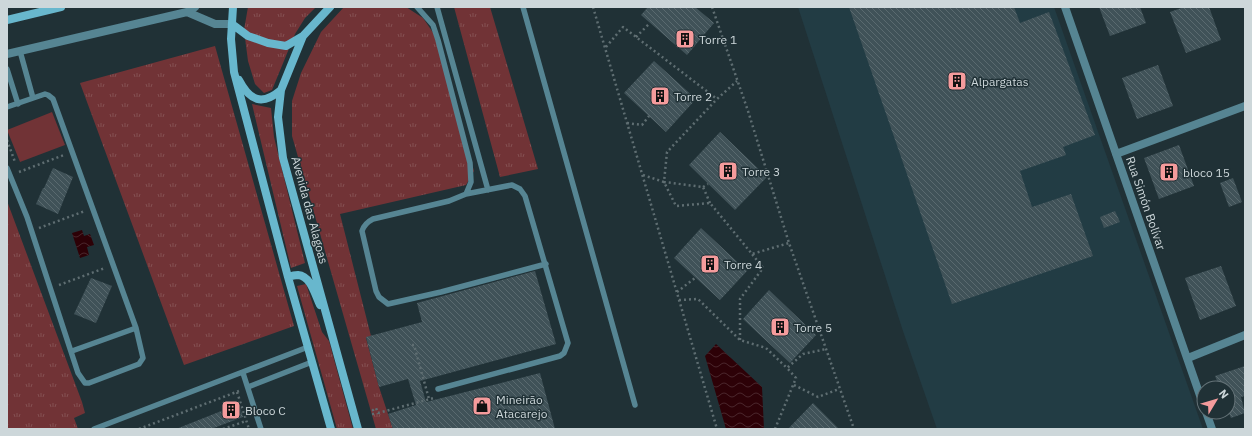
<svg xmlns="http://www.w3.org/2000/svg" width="1252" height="436" font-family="'IBM Plex Sans',sans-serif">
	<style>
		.built { fill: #223c44 }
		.grass { fill: url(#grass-tufts) }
		.park { fill: #713336 }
		.water { fill: url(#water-waves) }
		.building { fill: url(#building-back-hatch) }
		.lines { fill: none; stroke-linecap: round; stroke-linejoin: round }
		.path { stroke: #5f6e72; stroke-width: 2.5; stroke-dasharray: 2 3; stroke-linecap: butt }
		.service { stroke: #568593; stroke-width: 5.5 }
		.minor { stroke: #568593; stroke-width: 8 }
		.secondary { stroke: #68b7cd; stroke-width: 8 }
		.labels { text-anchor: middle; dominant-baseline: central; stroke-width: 3; stroke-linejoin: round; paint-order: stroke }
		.poi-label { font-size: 12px; fill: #cdd7da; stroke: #203136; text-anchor: start }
		.street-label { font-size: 12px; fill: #cdd7da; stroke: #203136 }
	</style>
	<defs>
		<pattern id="grass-tufts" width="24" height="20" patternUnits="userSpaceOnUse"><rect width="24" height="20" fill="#713336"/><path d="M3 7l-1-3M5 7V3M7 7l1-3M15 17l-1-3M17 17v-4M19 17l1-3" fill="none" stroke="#845052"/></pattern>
		<pattern id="water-waves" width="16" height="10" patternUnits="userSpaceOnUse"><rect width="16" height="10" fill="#2d0107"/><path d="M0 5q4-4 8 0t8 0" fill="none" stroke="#4a252b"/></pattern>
		<pattern id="building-back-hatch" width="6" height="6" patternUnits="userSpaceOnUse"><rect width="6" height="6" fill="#405258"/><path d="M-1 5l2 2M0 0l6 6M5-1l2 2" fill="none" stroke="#5a6a6f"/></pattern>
	</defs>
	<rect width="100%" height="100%" fill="#203136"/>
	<!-- built -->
	<path class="built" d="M798,7H1054L1203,429H937L903,331Z"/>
	<!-- grass -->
	<path class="grass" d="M248,7H316L305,18L295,34L272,90L264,93L255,84L248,61L244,30Z
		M344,7H406L423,18L434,34L474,171L466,185L340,214L371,336L366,338L379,387L393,429H376L292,136V101L301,73L321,32Z
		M454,7H490L538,169L500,177Z
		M215,46L294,326L184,365L80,83Z
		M252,104L271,108L274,137L305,263L291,268Z
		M7,201L82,402L85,413L74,418L78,429H7Z
		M306,284L322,332L329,341L353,429H337L297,286Z"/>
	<!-- park -->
	<path class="park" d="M52,112L65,145L20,162L7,130Z"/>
	<!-- water -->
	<path class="water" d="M82,230L84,236L90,234L94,245L87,247L89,255L80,258L72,233Z
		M716,344L762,387L764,429H726L705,356Z"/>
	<!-- building -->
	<path class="building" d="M648,7H695L714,23L687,55L641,15Z
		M849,7H1014L1020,23L1049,12L1095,135L1063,147L1066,155L1020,171L1032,207L1071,194L1093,256L952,304Z
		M1099,7H1140L1146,23L1110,36Z
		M1184,7H1209L1221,40L1186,53L1170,12Z
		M654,61L696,99L666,132L624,93Z
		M1158,65L1173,106L1137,119L1122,78Z
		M720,132L767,177L735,210L689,165Z
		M1179,145L1194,186L1159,199L1144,158Z
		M53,168L73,177L58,214L36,204L43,188H44Z
		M1233,178L1242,202L1229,207L1220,183Z
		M1115,211L1120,222L1104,228L1100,217Z
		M701,228L747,271L720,300L674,258Z
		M1221,266L1236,306L1200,320L1185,278Z
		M535,271L556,344L420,381L426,402L540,373L555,429H393L388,414L416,405L408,379L379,387L366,337L422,322L417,303Z
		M91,278L112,286L96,323L74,314Z
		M769,290L816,335L790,363L743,319Z
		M1245,366V396L1241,397L1245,413L1231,418L1228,411V388H1220L1215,376Z
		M813,403L839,429H788Z
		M239,404L243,417L211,429H176Z"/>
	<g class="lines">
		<!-- path -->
		<path class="path" d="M593,7L717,429
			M712,7L748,111L789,243L854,429
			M636,37L650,23
			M606,47L623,27L717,99L737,81
			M627,123L642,125L649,116
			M7,140L15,162
			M19,172L64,155
			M643,175L664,182L676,206L710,203L752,254L789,243
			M703,187L708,184
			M710,203L703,187L664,182L667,152L717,99
			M39,228L85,211
			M59,285L105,268
			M677,292L695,278
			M679,300L698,299L740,340L766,348L787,368L803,354L826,349
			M740,340V299L763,268L752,254
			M412,345H414L429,399
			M794,385L818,397L839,389
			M237,392L249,429
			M372,414H374L373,410L376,408L378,413L434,398
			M139,429L239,391
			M223,429L246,421
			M775,429L796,378L787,368"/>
		<!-- service -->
		<path class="service" d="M417,7L433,25L438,40L470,163L471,182L466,194
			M437,7L488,190
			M523,7L635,405
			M20,51L33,98
			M7,69L18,104
			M7,107L45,94L48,95L53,99L136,328L143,358L139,364L89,383H85L78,373L27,217L7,168
			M72,351L136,328
			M243,373L261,429
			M248,387L312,362
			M438,389L560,356L564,353L568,343L525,196L520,189L512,185L466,194L449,201L373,219C367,222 364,225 362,231L376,291L379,297L388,304L441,292L546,264
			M94,429L308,347"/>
		<!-- minor -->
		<path class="minor" d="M1065,7L1204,407
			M187,12L215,24H232
			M7,54L187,12L195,7
			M1116,154L1245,106
			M1188,358L1245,335
			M1206,412L1212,429"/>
		<!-- secondary -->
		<path class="secondary" d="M233,7L231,39L234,72L288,277L331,429
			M330,7L303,36L281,90L278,117L283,158L358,429
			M7,20L61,7
			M232,24L248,36L268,43L286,46L303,36
			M239,80C250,101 262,106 281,90
			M288,277C291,276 295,275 298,275C311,276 315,295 320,305"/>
	</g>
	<!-- icons -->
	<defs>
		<g id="building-square" transform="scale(1)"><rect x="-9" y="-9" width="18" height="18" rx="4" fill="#f59b9c" stroke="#203136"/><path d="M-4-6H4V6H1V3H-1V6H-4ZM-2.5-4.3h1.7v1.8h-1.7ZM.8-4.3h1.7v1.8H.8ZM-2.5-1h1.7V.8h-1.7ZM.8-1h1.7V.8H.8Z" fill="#111"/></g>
		<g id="shop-square" transform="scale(1)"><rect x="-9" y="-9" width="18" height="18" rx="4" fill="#f59b9c" stroke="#203136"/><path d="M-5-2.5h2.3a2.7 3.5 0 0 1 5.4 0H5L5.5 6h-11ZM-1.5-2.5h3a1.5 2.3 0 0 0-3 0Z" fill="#111"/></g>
	</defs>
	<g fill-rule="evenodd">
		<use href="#building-square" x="685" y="39"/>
		<use href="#building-square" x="957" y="81"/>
		<use href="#building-square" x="660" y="96"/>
		<use href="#building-square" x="728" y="171"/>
		<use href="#building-square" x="1169" y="172"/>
		<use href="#building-square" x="710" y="264"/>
		<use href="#building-square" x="780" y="327"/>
		<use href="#shop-square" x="482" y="406"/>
		<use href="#building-square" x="231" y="410"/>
	</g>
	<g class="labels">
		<!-- poi labels -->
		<g class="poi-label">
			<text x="699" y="39">Torre 1</text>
			<text x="971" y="81">Alpargatas</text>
			<text x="674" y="96">Torre 2</text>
			<text x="742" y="171">Torre 3</text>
			<text x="1183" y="172">bloco 15</text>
			<text x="724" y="264">Torre 4</text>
			<text x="794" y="327">Torre 5</text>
			<text x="496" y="399">Mineirão<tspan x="496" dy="14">Atacarejo</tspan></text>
			<text x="245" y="410">Bloco C</text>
		</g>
		<!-- street labels -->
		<g class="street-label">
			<text transform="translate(1146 203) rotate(71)">Rua Simón Bolívar</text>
			<text transform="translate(310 210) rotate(75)">Avenida das Alagoas</text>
		</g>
	</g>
	<!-- border -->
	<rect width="1252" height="436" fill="none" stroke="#cdd7da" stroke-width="16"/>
	<!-- north arrow -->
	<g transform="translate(1216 400) rotate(52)"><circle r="19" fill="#203136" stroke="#657378"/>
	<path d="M0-3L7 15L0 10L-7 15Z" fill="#f59b9c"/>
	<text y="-6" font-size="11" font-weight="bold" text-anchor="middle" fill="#cdd7da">N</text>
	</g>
</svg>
